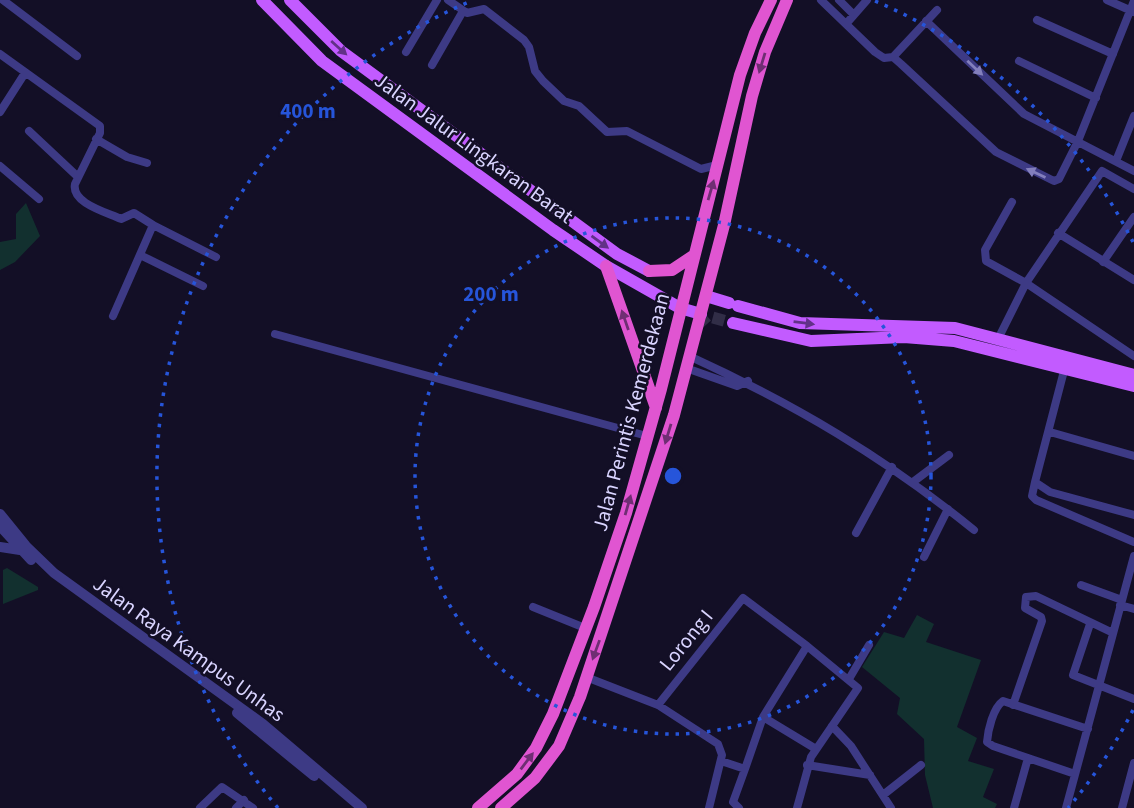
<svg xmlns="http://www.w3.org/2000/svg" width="1134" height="808" font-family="'Source Sans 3',sans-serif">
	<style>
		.green { fill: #12302f }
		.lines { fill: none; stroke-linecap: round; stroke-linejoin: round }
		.primary-tunnel { stroke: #312d47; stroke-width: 12; stroke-dasharray: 12 6; stroke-linecap: butt }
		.minor { stroke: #3d3a85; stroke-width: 8 }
		.tertiary { stroke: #3d3a85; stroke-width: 10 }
		.primary { stroke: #c25bff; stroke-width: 12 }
		.trunk { stroke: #e055d1; stroke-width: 12 }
		.oneway { fill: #623188 }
		.oneway2 { fill: #6f2e73 }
		.oneway3 { fill: #837fbc }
		.ring { fill: none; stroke: #2655da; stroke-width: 3.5; stroke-dasharray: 3.5 7 }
		.labels { text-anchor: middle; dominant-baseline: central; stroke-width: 5; stroke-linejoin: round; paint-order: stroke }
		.street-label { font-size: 21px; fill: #d9d4ff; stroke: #130f26 }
		.centre { fill: #2655da; stroke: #130f26; stroke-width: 3.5 }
		.ring-label { font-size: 21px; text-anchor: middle; font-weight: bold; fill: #2655da; stroke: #130f26; stroke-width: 5; stroke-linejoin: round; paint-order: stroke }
	</style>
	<rect width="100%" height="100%" fill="#130f26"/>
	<!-- green -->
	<path class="green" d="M26,203L40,236L15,262L0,270V242L16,239V214Z
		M7,568L38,587V590L3,604V570Z
		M917,615L934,624L926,642L981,660L957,727L977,738L968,761L994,769L983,797L997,804L995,808H933L925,775L924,739L897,714L900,698L862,667L884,632L904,638Z"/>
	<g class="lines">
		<!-- primary-tunnel -->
		<path class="primary-tunnel" d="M698,324L707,316L733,323"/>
		<!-- minor -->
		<path class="minor" d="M3,0L77,56
			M448,0L467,13L484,9L524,40L529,47L535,71L543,81L564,101L579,106L607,132L627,131L701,169L717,165
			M821,0L875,52L884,58L893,57L901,64L996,152L1054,181L1059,179L1078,141L1134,1
			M839,0L854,15
			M1107,0L1134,12
			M1037,20L1113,54
			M926,21L1024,114L1134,171
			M846,24L867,0
			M406,52L437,0
			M0,54L100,126V133L75,184C71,203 106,212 121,219L134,213L153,225L113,316
			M893,57L937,10
			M1019,61L1096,98
			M432,65L463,11
			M0,112L25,73
			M29,131L78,177
			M96,139L127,157L147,163
			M1116,161L1134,116
			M0,166L39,199
			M1012,202L985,250L986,261L1026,283L1134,356
			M153,225L216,257
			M1058,233L1134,280
			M140,255L203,286
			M1103,262L1134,217
			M275,334L647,436
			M998,339L1026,283L1102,171L1134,189
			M689,356C794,404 884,457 974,530
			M1065,367L1035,482L1050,492L1134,515
			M686,368L737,386L748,381
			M1050,432L1134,456
			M913,482L949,455
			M1035,482L1032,496L1036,500L1134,542
			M856,533L892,467
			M924,557L948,509
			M1081,585L1122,600
			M1120,605L1134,609
			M533,607L585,628
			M1090,624L1073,675L1134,699
			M586,677L658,705L718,744L722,755L709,808
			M849,679L869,645
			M658,705L743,598L807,646L763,717L745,769L721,761
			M1013,705L1042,621L1041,617L1025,608L1026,597L1036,596L1111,632
			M763,717L816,749
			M832,726L851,746L891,808
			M807,765L870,775
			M1075,774L993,746L987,742C988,730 993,708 1003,701L1088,729
			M883,795L921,765
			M200,808L222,787L253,808
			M236,808L244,800
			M739,808L733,802L745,769
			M797,808L811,757L858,688L807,646
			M1014,808L1028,758
			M1066,808L1134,556
			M1122,808L1134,763"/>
		<!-- tertiary -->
		<path class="tertiary" d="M0,514L26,546L54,573L263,724L362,808
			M0,526L31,560
			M0,547L20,550
			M237,713L314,776"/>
		<!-- primary -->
		<path class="primary" d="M262,0L322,61L553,230L606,266L680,308L701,314
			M290,0L341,51L617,254L649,271
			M706,296L729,303
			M738,306L800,323L955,328L1134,375
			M733,323L811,341L904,337L954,341L1134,386"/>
		<!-- trunk -->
		<path class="trunk" d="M606,266L656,408
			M649,271L672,270L693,256
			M478,808L517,774L536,748L553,714L594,607L626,513L661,389L740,75L755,33L771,0
			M501,808L535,778L559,746L580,697L674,415L724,225L752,96L765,52L787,0"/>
	</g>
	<!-- one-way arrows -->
	<defs><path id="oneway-solid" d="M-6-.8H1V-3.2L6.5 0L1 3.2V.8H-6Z" transform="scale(1.75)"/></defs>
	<g class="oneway">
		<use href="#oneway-solid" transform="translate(339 48) rotate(42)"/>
		<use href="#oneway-solid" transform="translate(600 242) rotate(36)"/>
		<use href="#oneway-solid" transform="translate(804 323) rotate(7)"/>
	</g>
	<g class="oneway2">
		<use href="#oneway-solid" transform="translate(762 63) rotate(107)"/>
		<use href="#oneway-solid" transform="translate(711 190) rotate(-74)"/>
		<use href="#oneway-solid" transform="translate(625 320) rotate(-109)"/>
		<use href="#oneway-solid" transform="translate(668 434) rotate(107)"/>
		<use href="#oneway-solid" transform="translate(628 505) rotate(-74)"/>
		<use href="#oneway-solid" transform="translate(596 650) rotate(110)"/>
		<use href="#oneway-solid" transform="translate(527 761) rotate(-53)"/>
	</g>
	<g class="oneway3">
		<use href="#oneway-solid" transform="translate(975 68) rotate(43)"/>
		<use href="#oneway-solid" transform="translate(1036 173) rotate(-155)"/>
	</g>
	<!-- distance rings -->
	<g class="ring">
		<circle cx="673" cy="476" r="258"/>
		<path d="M1133 710A516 516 0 0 1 1068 808M278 808A516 516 0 0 1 471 1M875 1A516 516 0 0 1 1133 242"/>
	</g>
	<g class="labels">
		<!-- street labels -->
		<g class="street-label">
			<text transform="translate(474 148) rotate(36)">Jalan Jalur Lingkaran Barat</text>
			<text transform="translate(631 412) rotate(-75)">Jalan Perintis Kemerdekaan</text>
			<text transform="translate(686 640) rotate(-51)">Lorong I</text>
			<text transform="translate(189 649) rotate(36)">Jalan Raya Kampus Unhas</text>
		</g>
	</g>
	<circle cx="673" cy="476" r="10" class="centre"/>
	<g class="ring-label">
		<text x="308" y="118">400 m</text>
		<text x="491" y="301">200 m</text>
	</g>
</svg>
